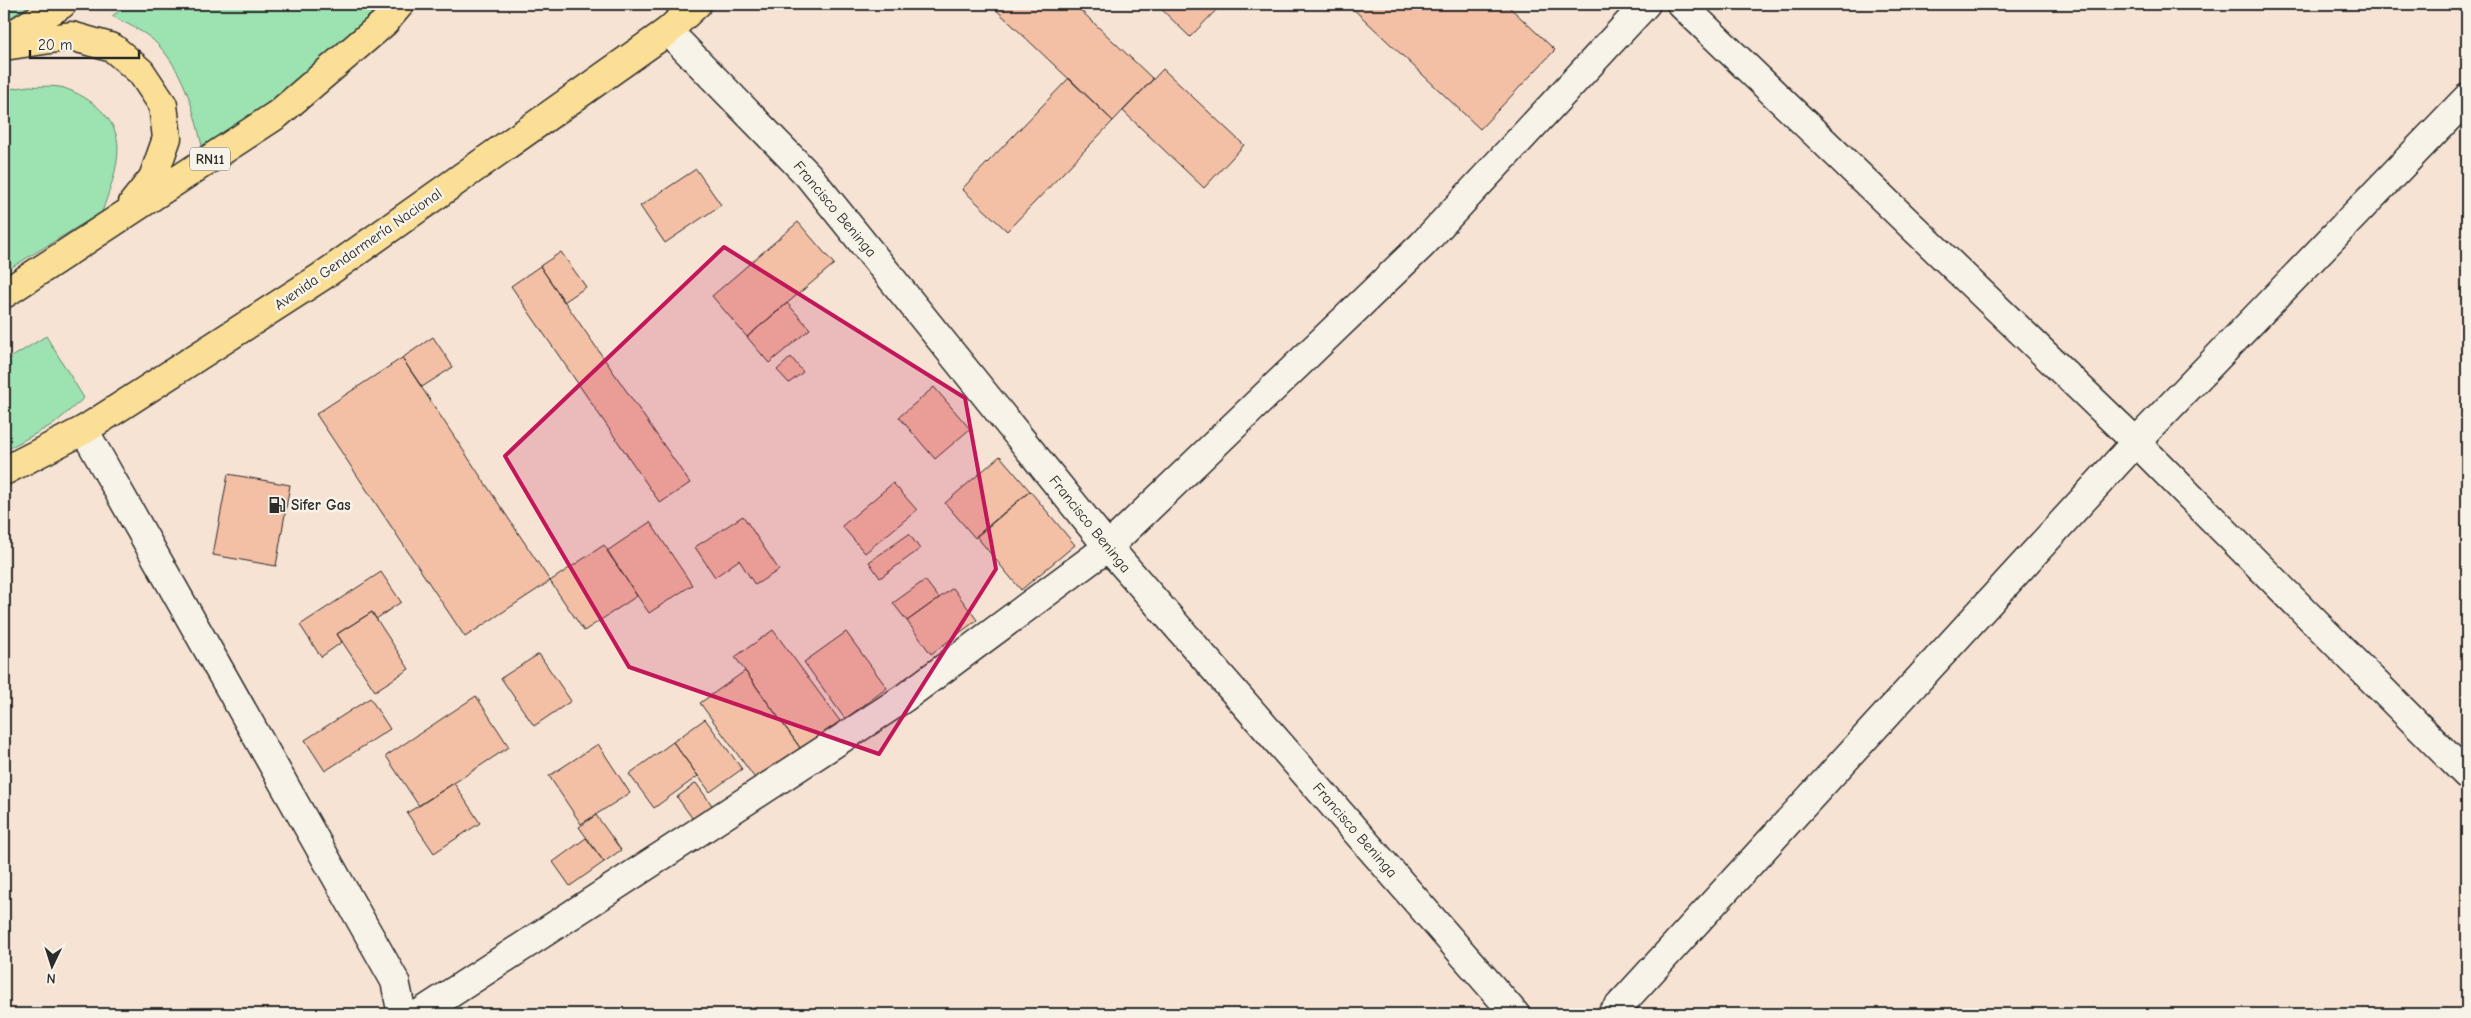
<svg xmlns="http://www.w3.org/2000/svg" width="2471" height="1018" font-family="'Comic Neue',sans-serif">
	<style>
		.green { fill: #9ce3b1; stroke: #64876e }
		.building { fill: #f3bfa5; stroke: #2b2b2b }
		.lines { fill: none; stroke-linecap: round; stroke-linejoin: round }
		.minor-casing { stroke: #2b2b2b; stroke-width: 31 }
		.major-casing { stroke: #2b2b2b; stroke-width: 31 }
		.highway-casing { stroke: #2b2b2b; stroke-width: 31 }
		.minor { stroke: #f7f3e8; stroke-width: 28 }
		.major { stroke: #fbdf96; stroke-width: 28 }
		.highway { stroke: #fbdf96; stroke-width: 28 }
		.marked { fill: #c2185b; fill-opacity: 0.2; stroke: #c2185b; stroke-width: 4; stroke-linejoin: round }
		.labels { text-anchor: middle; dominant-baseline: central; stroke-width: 5; stroke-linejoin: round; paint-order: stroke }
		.shield { fill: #f7f3e8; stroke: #686764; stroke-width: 1 }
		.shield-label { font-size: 14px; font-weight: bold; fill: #2b2b2b }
		.street-label { font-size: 15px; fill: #2b2b2b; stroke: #f7f3e8 }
		.poi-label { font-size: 15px; font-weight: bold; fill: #2b2b2b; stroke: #f7f3e8; text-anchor: start }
	</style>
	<rect width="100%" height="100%" fill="#f6e3d4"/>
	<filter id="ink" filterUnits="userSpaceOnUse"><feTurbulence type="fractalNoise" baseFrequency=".02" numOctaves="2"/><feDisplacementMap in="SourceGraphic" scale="10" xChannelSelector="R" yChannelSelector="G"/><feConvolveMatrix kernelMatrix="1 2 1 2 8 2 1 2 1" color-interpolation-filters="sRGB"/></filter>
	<g filter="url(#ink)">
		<!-- green -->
		<path class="green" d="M4,4H31L4,22Z
			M129,4H380L358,28L271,103L202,146C193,107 183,67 152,39C141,30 125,23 112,16Z
			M29,86C40,87 54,85 64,88C90,97 118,118 118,148C118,170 109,191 102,212L4,272V90Z
			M46,336L84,398L55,423L4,451V362Z"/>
		<!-- building -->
		<path class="building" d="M990,4H1074L1153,79L1113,121Z
			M1156,4H1222L1190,37Z
			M1348,4H1506L1555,50L1480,129Z
			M1163,69L1244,145L1204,188L1123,111Z
			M1069,78L1113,121L1007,231L962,189Z
			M696,169L721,205L665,243L640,206Z
			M798,222L834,264L747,337L712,296Z
			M561,252L586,287L564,302L540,266Z
			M540,266L690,483L660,503L511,286Z
			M787,303L810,329L769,363L747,337Z
			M433,337L453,367L422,387L402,358Z
			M791,357L803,372L789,383L777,370Z
			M402,358L550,581L465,637L316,414Z
			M934,387L970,429L935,459L899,417Z
			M1000,456L1030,491L975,538L945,503Z
			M228,474L290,485L276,566L213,555Z
			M893,483L917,510L865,553L842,526Z
			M1030,491L1075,545L1021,590L976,536Z
			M743,516L779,570L755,585L739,560L715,577L695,547Z
			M650,522L692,585L649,613L607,551Z
			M909,534L920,549L880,578L869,562Z
			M604,545L637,596L584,631L550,581Z
			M381,572L401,602L376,619L372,612L337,634L342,642L321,657L300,625Z
			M925,580L939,598L907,621L893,603Z
			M953,588L977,620L931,654L907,621Z
			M372,612L409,669L375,691L337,634Z
			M773,630L840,721L801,749L735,657Z
			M846,632L887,688L845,719L804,662Z
			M539,654L571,701L534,726L501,678Z
			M745,671L801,749L757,781L700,703Z
			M476,696L509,747L419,806L386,756Z
			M370,698L390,729L325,771L305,740Z
			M705,719L742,769L710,792L673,742Z
			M673,742L698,776L654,808L629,774Z
			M598,744L630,793L581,824L549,776Z
			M454,783L480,823L434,853L407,813Z
			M696,783L714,808L695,822L677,797Z
			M596,815L621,850L604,862L579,827Z
			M586,838L604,862L570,886L553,862Z"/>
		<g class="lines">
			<!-- minor casing -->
			<g class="minor-casing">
				<path id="minor" d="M1681,4L2136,442L2467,775
					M668,31L808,175L1108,547L1515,1014
					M84,430L395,981L402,1014
					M419,1014L904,698L1108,547L1422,245L1646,4
					M1612,1014L2136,442L2467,98"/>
			</g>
			<!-- major casing -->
			<g class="major-casing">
				<path id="major" d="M4,471L84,430L321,277L668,31L697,4"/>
			</g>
			<!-- highway casing -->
			<g class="highway-casing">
				<path id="highway" d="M4,40L62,4
					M4,46L71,36L113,48L141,72L163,105L167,138L153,178L133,203
					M4,294L278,114L384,23L400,4"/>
			</g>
			<!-- minor -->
			<use href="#minor" class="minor"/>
			<!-- major -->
			<use href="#major" class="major"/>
			<!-- highway -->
			<use href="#highway" class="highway"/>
		</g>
	</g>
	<!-- marked area -->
	<path class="marked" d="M724,247L965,398L996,569L879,754L629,667L505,456Z"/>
	<!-- icons -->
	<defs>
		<g id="fuel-bare" transform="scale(1.35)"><path d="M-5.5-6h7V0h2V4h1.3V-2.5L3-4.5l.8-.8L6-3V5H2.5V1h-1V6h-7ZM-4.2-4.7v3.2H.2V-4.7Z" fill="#2b2b2b" stroke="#f7f3e8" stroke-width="2.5" paint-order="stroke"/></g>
	</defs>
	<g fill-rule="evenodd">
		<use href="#fuel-bare" x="277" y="505"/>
	</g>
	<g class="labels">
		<!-- shield labels -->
		<rect class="shield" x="190" y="147.5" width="40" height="23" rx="4"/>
		<g class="shield-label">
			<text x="210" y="159">RN11</text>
		</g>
		<!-- street labels -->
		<g class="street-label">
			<text transform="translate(835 209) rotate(50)">Francisco Beninga</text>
			<text transform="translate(358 249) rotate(-35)">Avenida Gendarmería Nacional</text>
			<text transform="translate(1090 524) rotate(51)">Francisco Beninga</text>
			<text transform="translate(1355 830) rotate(49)">Francisco Beninga</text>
		</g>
		<!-- poi labels -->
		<g class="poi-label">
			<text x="291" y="505">Sifer Gas</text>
		</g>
	</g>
	<!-- margin -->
	<rect width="2471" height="1018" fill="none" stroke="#f7f3e8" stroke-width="20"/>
	<rect x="10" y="10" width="2451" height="998" fill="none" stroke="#2b2b2b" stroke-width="2" filter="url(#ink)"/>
	<!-- north arrow -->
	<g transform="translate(52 966) rotate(184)" stroke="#f7f3e8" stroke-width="4" paint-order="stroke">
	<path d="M0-4L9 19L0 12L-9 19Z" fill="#2b2b2b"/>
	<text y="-8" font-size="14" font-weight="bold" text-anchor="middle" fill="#2b2b2b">N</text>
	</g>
	<!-- scale -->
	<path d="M30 50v8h109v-8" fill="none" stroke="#2b2b2b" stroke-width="2.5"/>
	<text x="38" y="50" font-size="15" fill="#2b2b2b" stroke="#f7f3e8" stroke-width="4" paint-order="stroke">20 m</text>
</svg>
